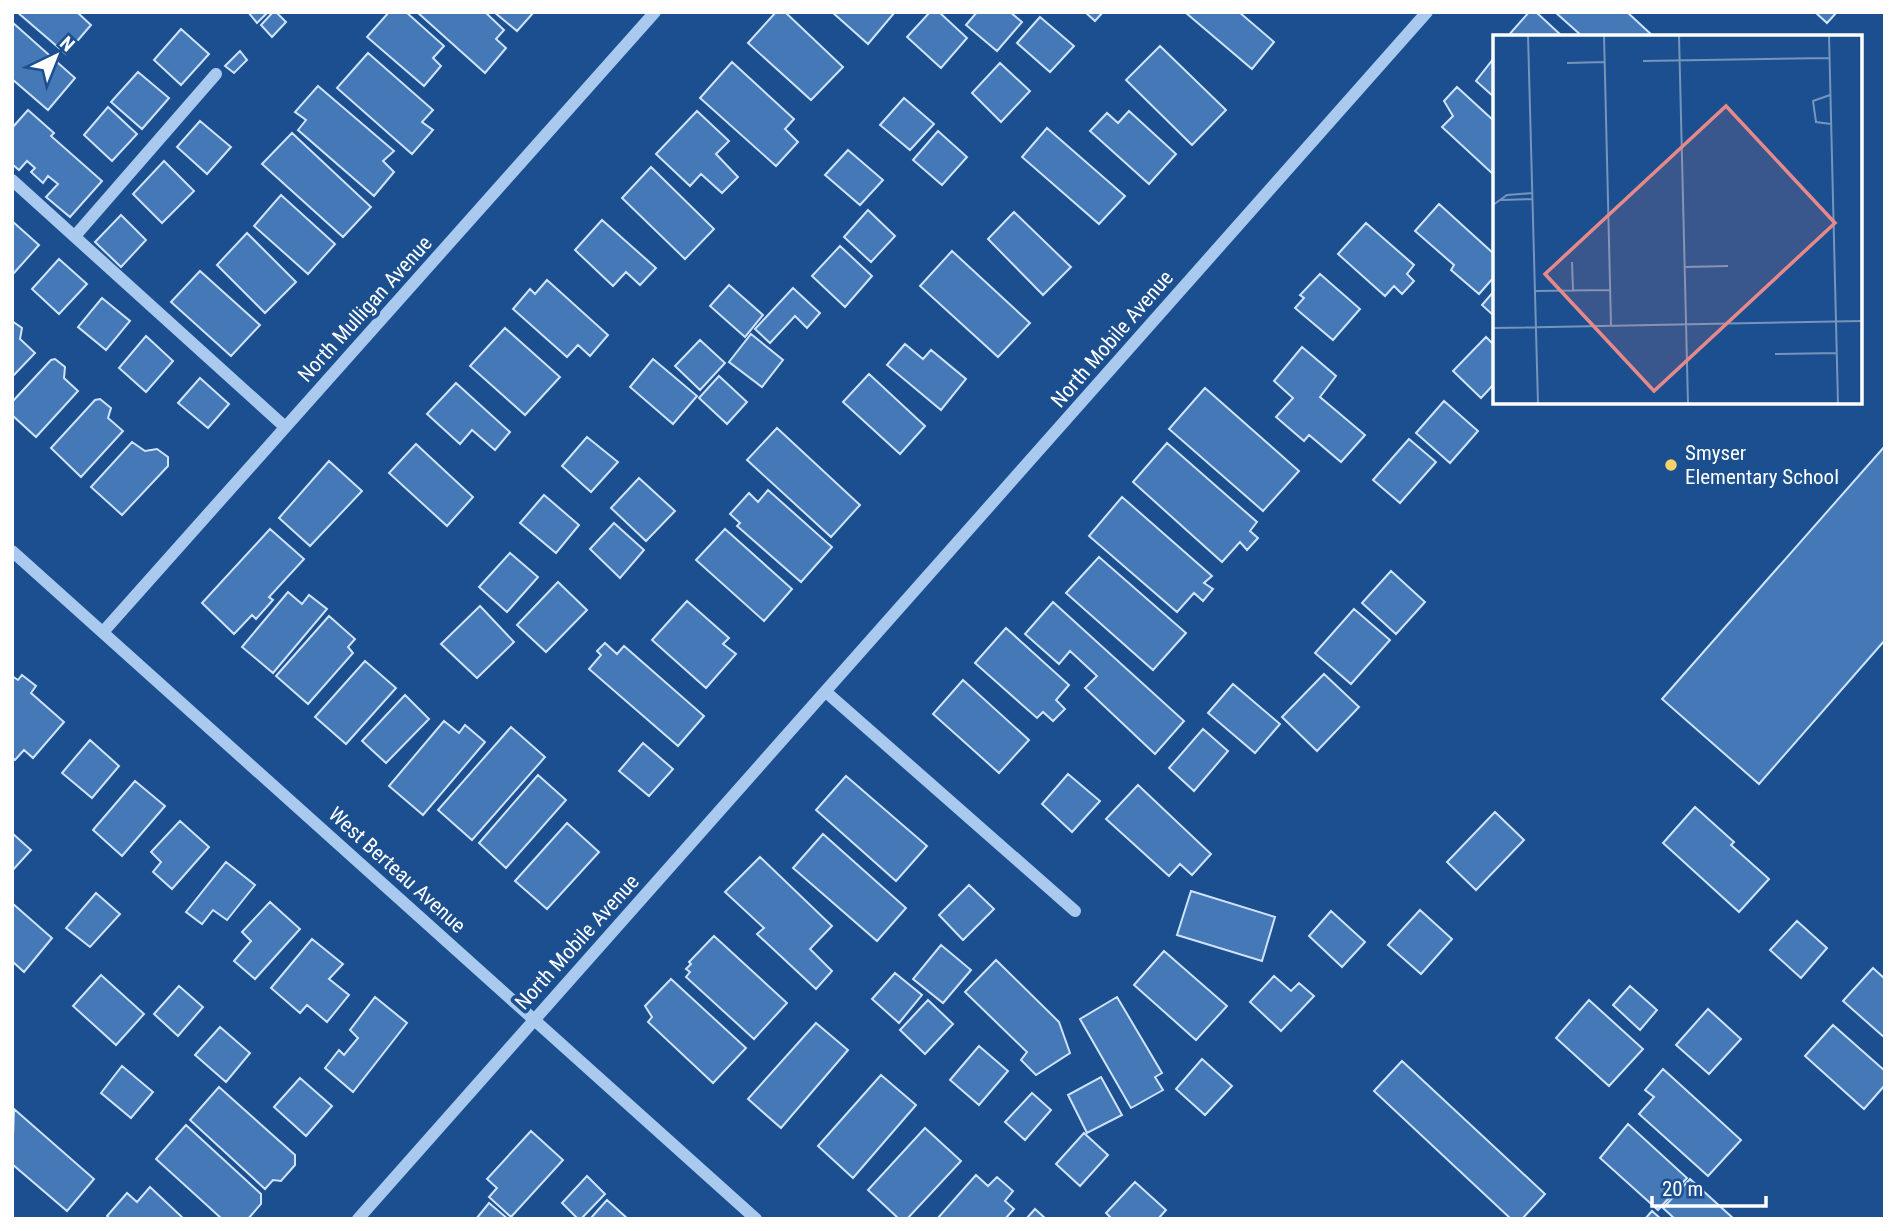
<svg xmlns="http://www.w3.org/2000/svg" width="1897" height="1231" font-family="'Roboto Condensed',sans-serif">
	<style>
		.building { fill: #4478b7; stroke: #cfe3fa; stroke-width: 2 }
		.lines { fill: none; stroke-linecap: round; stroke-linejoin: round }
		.minor { stroke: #a9c9ee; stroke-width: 12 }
		.poi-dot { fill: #ffd166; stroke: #1b4f8f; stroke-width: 2.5 }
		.labels { text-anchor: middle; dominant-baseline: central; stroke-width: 7; stroke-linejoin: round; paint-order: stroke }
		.street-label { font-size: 21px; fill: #fff; stroke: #1b4f8f }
		.poi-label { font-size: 21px; fill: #fff; stroke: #1b4f8f; text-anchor: start }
		.inset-road { fill: none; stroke: #7695bc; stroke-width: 2 }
		.view { fill: #e88989; fill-opacity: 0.15; stroke: #e88989; stroke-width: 3.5 }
		.inset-edge { fill: none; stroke: #fff; stroke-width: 3.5 }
	</style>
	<rect width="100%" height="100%" fill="#1b4f8f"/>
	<!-- building -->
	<path class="building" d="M17,12H77L91,25L66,54Z
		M248,12H268L257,23Z
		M273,12H276L286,22L272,37L261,25Z
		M389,12H406L444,46L433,58L441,66L424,86L367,37Z
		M417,12H485L504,30L496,39L506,48L485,73Z
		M494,12H534L517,31Z
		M776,12H785L843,67L811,100L748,43Z
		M832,12H895L868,44Z
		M930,12H939L967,38L941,68L907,37Z
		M977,12H1010L1022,22L997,51L966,25Z
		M1085,12H1103L1095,21Z
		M1239,12L1274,42L1252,69L1186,13Z
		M1529,12H1536L1563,37H1507Z
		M1555,12H1627L1654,37H1583Z
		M1815,12H1837L1827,23Z
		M1040,17L1074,46L1050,72L1017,43Z
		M12,22L75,78L48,110L12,79Z
		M181,29L209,54L181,85L154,60Z
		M1160,46L1226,110L1192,145L1126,80Z
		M240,51L247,60L234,73L225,66Z
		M368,53L433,110L422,122L433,130L412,154L337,88Z
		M1494,58V97L1476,81Z
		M732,62L794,119L785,129L798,142L776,166L700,98Z
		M1000,63L1030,91L1001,122L972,93Z
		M138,72L169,98L142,129L111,102Z
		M318,86L394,151L383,161L394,172L374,196L298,130L306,120L295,112Z
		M1457,87L1494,121V175L1442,127L1453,116L1444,101Z
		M904,98L934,124L910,150L880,125Z
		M108,107L137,134L112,161L84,135Z
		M28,110L54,133L51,136L102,181L70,217L46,197L58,184L48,176L43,183L31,172L35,168L27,161L19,170L12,164V128Z
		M697,111L729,141L716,154L738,177L722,193L701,174L690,186L656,154Z
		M1129,111L1176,154L1149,184L1090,131L1107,113L1118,123Z
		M200,121L231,147L207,174L177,147Z
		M1047,128L1125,196L1099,224L1022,157Z
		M938,131L967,157L942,185L913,160Z
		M292,133L371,207L343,237L262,164Z
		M848,150L883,180L860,205L825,175Z
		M164,161L194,191L162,223L133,194Z
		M651,167L714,229L685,259L622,198Z
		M281,195L335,244L308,274L254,226Z
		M1439,204L1494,254V277L1479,294L1451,270L1454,265L1415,231Z
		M868,210L895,236L871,262L844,237Z
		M1014,212L1071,267L1043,295L988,239Z
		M121,215L146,240L121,267L95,242Z
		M602,220L656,268L640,285L626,272L613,286L575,250Z
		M12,221L39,245L14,273L12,272Z
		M1366,223L1414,265L1407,274L1414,281L1402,294L1394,286L1385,296L1338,254Z
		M247,233L296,282L265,313L217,265Z
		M840,246L872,276L845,307L812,276Z
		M952,251L1030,323L998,357L920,286Z
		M59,259L87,284L59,314L32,289Z
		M200,271L260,325L231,356L171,302Z
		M1320,274L1360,309L1333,340L1295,308L1304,298L1300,295Z
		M547,280L608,335L590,356L578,345L567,357L513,309L530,289L535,294Z
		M729,285L763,315L745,337L710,306Z
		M793,288L820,313L807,328L795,316L770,343L755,329Z
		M1494,291V316L1482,305Z
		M102,298L130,321L106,350L78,327Z
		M12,321L22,328L20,339L35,353L12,377Z
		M505,328L560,377L525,415L470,366Z
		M751,334L783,360L762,387L729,362Z
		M146,336L173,361L146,392L119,368Z
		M1486,337L1494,345V384L1481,398L1453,371Z
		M700,340L725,363L700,390L675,366Z
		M905,344L923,359L931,350L966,379L941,410L887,365Z
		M1302,347L1336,376L1320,397L1365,435L1341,462L1309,435L1304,441L1276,417L1293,398L1274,381Z
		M55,359L65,367L64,378L78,391L36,437L12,415V402L51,360Z
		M653,359L697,396L673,424L630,387Z
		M869,374L925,426L900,454L843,402Z
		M719,376L747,402L727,424L699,398Z
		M200,378L229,404L208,428L178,403Z
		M456,383L510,432L495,450L472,430L460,444L427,414Z
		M1205,388L1299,471L1263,511L1169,429Z
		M100,399L111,408L108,418L123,431L81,477L51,448L95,400Z
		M1444,401L1478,431L1450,463L1416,433Z
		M777,428L860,505L831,537L747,460Z
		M587,437L618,462L591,492L562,466Z
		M1409,439L1436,462L1400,503L1373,480Z
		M132,442L145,451L157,449L168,457V466L122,515L91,487Z
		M1167,443L1257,522L1250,531L1258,538L1247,550L1240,542L1222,562L1133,482Z
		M416,444L473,497L447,526L389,473Z
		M1885,446V640L1759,784L1662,699Z
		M329,461L362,491L310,546L279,518Z
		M639,478L675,511L646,541L611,508Z
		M768,490L832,547L801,582L737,526L740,523L730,514L749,493L758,502Z
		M544,495L579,525L556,553L520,523Z
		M1122,497L1212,576L1204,583L1213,589L1203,601L1194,593L1177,612L1089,536Z
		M614,523L644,550L620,578L590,549Z
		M270,529L304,559L269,597L273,600L256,619L252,615L234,634L202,603Z
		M725,529L792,589L764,621L696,560Z
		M510,553L538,577L507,612L479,587Z
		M1099,557L1186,633L1153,670L1066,593Z
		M1391,571L1425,602L1396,634L1362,603Z
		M558,582L587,610L546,652L517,625Z
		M288,592L302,604L309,595L327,609L273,673L242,647Z
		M687,601L729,638L723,644L736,654L706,688L652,640Z
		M1053,602L1184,721L1155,754L1085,688L1097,676L1070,651L1059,664L1025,634Z
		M480,606L514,642L477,678L441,644Z
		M1354,609L1390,640L1351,684L1315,653Z
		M329,616L355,639L348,647L353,653L308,704L276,676Z
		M1006,628L1069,685L1056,700L1065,709L1053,721L1043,712L1037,718L975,663Z
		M605,643L617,654L624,646L704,716L678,746L589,669L601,655L597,651Z
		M365,661L396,688L346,744L315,717Z
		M1324,674L1359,707L1317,751L1282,717Z
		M22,675L36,686L31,693L64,722L33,758L24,750L15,760L12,758V676L18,680Z
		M963,680L1029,740L999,773L933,714Z
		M1233,684L1280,724L1255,753L1208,713Z
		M405,695L429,719L386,763L362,741Z
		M444,721L459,733L465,725L485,742L423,815L389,786Z
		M511,727L545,757L472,840L438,810Z
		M1203,729L1228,751L1194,791L1169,768Z
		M90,740L119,766L92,798L62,773Z
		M643,743L673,769L649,796L619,771Z
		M1068,774L1100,801L1072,832L1042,804Z
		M538,775L566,800L506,868L479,843Z
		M846,776L927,846L896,881L816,810Z
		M135,781L165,806L122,856L93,830Z
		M1138,785L1211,854L1192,875L1180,864L1169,876L1106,819Z
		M1695,807L1734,842L1731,845L1769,879L1739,912L1663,843Z
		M1495,812L1524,840L1476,890L1447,862Z
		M180,821L209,847L172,889L153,872L161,862L151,852Z
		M567,823L599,852L547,909L515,881Z
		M12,833L31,850L12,871Z
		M823,834L906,908L877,941L793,868Z
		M760,857L832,926L810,949L832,971L816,989L757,934L764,928L725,892Z
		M226,862L255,885L227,920L213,910L202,924L186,912Z
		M969,885L994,909L963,940L939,915Z
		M1191,891L1275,917L1262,961L1177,935Z
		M96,893L120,914L90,947L66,928Z
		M270,902L300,929L255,979L234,961L251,941L242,932Z
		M12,903L52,938L24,972L12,961Z
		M1420,910L1452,939L1421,974L1388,945Z
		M1331,911L1365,942L1342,967L1309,936Z
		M1797,921L1827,948L1801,978L1770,950Z
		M714,936L787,1003L754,1039L686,977L690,972L686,969L691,964L689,962Z
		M312,939L343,964L329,979L349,995L327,1022L307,1005L300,1013L271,988Z
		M941,945L971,970L943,1003L913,979Z
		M1164,951L1227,1006L1196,1040L1134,985Z
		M996,960L1059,1022L1070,1053L1036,1075L1021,1060L1027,1052L965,992Z
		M1873,968L1885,979V1038L1843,1001Z
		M895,973L922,995L899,1023L872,999Z
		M101,975L144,1014L116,1045L73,1006Z
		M1274,976L1291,991L1299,983L1314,996L1281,1031L1250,1002Z
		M671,979L746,1048L713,1083L648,1022L652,1017L645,1006Z
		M179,986L203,1007L178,1036L154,1014Z
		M1630,986L1657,1010L1640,1030L1613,1005Z
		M375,997L407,1023L353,1092L325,1068L339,1050L344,1055L358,1038L350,1030Z
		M1117,997L1162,1073L1155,1077L1163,1090L1131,1108L1080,1019Z
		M928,1000L953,1024L925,1054L900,1030Z
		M1589,1000L1643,1049L1609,1086L1556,1038Z
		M1708,1009L1741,1039L1709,1074L1676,1045Z
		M816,1023L848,1050L781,1128L748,1099Z
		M1833,1025L1885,1071V1085L1864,1109L1805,1056Z
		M220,1027L250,1053L226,1082L195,1055Z
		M979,1046L1008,1071L979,1105L950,1080Z
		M1202,1059L1232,1086L1205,1115L1176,1089Z
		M1402,1061L1545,1194L1522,1219H1511L1374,1091Z
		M122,1066L153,1092L131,1118L101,1093Z
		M1663,1069L1741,1140L1708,1176L1639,1114L1654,1097L1645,1090Z
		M881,1075L916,1105L853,1178L818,1146Z
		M1101,1077L1122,1115L1087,1133L1068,1095Z
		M300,1078L332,1106L306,1136L274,1107Z
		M219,1087L295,1155V1165L281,1181L273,1180L265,1189L190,1120Z
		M1032,1093L1051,1110L1025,1140L1005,1122Z
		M14,1109L94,1179L67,1211L12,1164Z
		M1628,1124L1687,1178L1658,1210L1600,1158Z
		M186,1125L261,1194V1204L248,1219H222L156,1159Z
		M925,1128L961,1161L907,1219H899L868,1190Z
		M531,1131L563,1160L511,1217L489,1197L497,1188L487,1179Z
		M1084,1133L1108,1155L1080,1186L1056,1164Z
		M976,1175L988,1186L997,1177L1013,1191L1005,1201L1014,1209L1005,1219H937Z
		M587,1176L605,1194L581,1219H578L562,1203Z
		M1690,1179L1734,1219H1675L1663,1208Z
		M1135,1182L1166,1210L1158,1219H1112L1106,1213Z
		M150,1187L184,1219H110L107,1216L127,1193L137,1202Z
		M607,1200L628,1219H590Z
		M489,1203L508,1219H476Z
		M1035,1209L1046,1219H1026Z
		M1652,1211L1661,1219H1645Z"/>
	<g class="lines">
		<!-- minor -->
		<path class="minor" d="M12,180L285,427
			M75,236L216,74
			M12,551L756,1219
			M103,632L655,12
			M826,692L1075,911
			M358,1219L1427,12"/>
	</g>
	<!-- markers -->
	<circle class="poi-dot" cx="1671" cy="465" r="7"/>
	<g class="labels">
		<!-- street labels -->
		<g class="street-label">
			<text transform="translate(365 309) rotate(-48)">North Mulligan Avenue</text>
			<text transform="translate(1112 339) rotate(-49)">North Mobile Avenue</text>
			<text transform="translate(397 870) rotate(42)">West Berteau Avenue</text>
			<text transform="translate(577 942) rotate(-48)">North Mobile Avenue</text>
		</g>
		<!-- poi labels -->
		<g class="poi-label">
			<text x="1685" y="453">Smyser<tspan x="1685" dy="24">Elementary School</tspan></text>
		</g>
	</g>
	<!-- overview -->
	<g transform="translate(1493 35)">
		<rect width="369" height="369" fill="#1b4f8f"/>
		<path class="inset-road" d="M35,0L45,369M111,0L118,290M186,0L195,369M336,0L345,369M150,26L336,23M74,28L112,27M337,60L320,66L323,87L338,89M8,165L39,164M0,170L14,160L39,158M79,227L80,255M192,232L235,231M42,256L117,255M0,293L370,286M282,319L344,318"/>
		<path class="view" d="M233,71L342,188L161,356L52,239Z"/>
		<rect width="369" height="369" class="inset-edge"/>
	</g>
	<!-- border -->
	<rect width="1897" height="1231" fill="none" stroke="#ffffff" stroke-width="28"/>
	<!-- north arrow -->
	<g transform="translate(56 56) rotate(43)" stroke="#1b4f8f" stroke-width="5" paint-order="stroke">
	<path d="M0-5L12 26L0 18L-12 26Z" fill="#ffffff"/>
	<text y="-10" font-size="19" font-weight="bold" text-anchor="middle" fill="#ffffff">N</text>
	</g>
	<!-- scale -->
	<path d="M1652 1196v10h114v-10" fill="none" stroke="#ffffff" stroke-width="3.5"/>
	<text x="1662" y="1196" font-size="21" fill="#ffffff" stroke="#1b4f8f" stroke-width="5" paint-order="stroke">20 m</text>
</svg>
